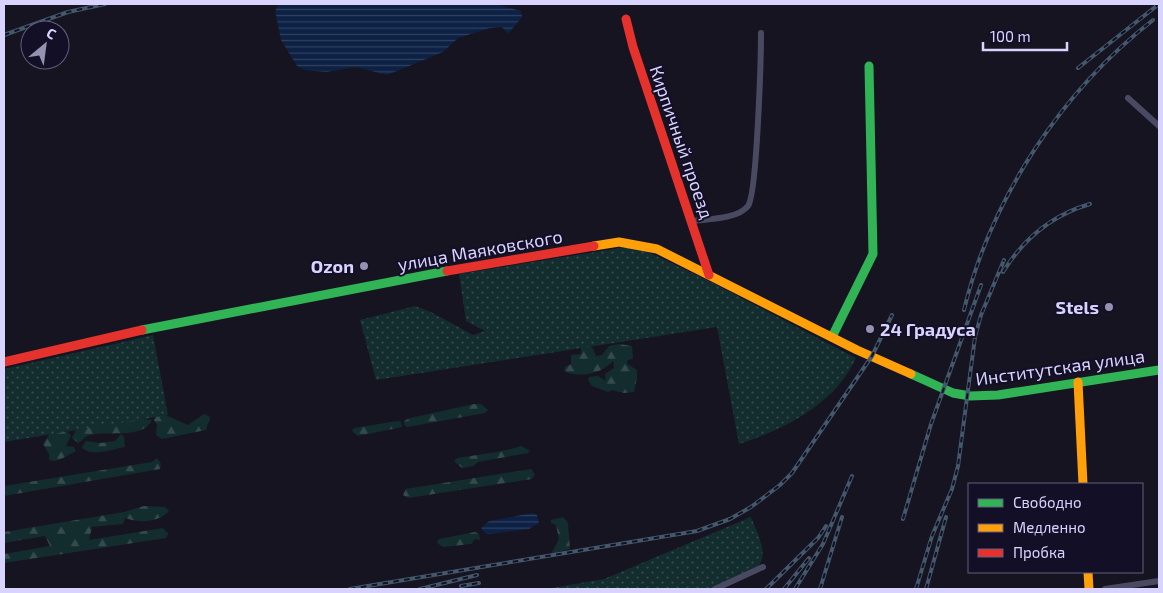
<svg xmlns="http://www.w3.org/2000/svg" width="1163" height="593" font-family="'Exo 2',sans-serif">
	<style>
		.forest { fill: url(#forest-firs) }
		.garden { fill: url(#garden-dots) }
		.water { fill: url(#water-rules) }
		.lines { fill: none; stroke-linecap: round; stroke-linejoin: round }
		.street { stroke: #4a4962; stroke-width: 6 }
		.fast { stroke: #30b455; stroke-width: 9 }
		.slow { stroke: #ff9f0a; stroke-width: 9 }
		.jam { stroke: #e5322d; stroke-width: 9 }
		.rail-casing { stroke: #43596b; stroke-width: 4 }
		.rail { stroke: #130f26; stroke-width: 2; stroke-dasharray: 5.5; stroke-linecap: butt }
		.poi-dot { fill: #9591b1; stroke: #130f26; stroke-width: 2 }
		.labels { text-anchor: middle; dominant-baseline: central; stroke-width: 4; stroke-linejoin: round; paint-order: stroke }
		.street-label { font-size: 18px; fill: #d9d4ff; stroke: #130f26 }
		.poi-label { font-size: 18px; font-weight: bold; fill: #d9d4ff; stroke: #130f26; text-anchor: end }
	</style>
	<defs>
		<pattern id="forest-firs" width="22" height="20" patternUnits="userSpaceOnUse" patternTransform="scale(1.25)"><rect width="22" height="20" fill="#132c2d"/><path d="M5 1l3.5 6h-7zM16 11l3.5 6h-7z" fill="#354a4c"/></pattern>
		<pattern id="garden-dots" width="8" height="8" patternUnits="userSpaceOnUse" patternTransform="scale(1.25)"><rect width="8" height="8" fill="#132c2d"/><path d="M2 2h.1M6 6h.1" fill="none" stroke="#354a4c" stroke-width="1.8" stroke-linecap="round"/></pattern>
		<pattern id="water-rules" width="6" height="5" patternUnits="userSpaceOnUse" patternTransform="scale(1.25)"><rect width="6" height="5" fill="#0d2144"/><path d="M0 2.5h6" fill="none" stroke="#304060"/></pattern>
	</defs>
	<rect width="100%" height="100%" fill="#161421"/>
	<!-- forest -->
	<path class="forest" d="M619,344L632,346L633,358L627,361V364L637,370V378L634,392L624,393L612,390L608,392L592,386L588,380L589,377L598,376L606,381L605,374L614,368L613,361C603,373 579,379 564,371L565,367L571,364V355L581,354V346L592,347L596,356L602,355L609,346Z
		M474,404H481L488,410L485,413L408,427L404,425V421L410,418Z
		M163,414L188,425L204,414L210,417L206,430L162,439L156,435L157,425L154,420L156,417Z
		M134,418L152,420C142,441 104,429 87,436C83,438 82,442 78,443L72,438L76,430Z
		M398,421L401,422L402,427L358,436L352,431L354,428Z
		M63,429L71,435L66,446L74,447L76,451C67,455 59,463 49,460V454L43,444L50,433Z
		M121,434L124,437L125,447C113,449 90,458 82,447L86,441L100,443L115,441Z
		M521,446L529,450L528,453L478,462L473,466L462,468L454,461L457,458C479,454 500,453 521,446Z
		M157,458L161,464L160,469L4,496V486L152,462Z
		M531,469L535,474L532,479L408,498L403,495L406,489Z
		M144,506L165,507L169,511C158,523 139,523 125,518L123,524L92,527L89,540L163,528L168,534L166,538L4,563V554L50,546L45,536L4,543V532L124,512Z
		M563,517L568,523L570,549L551,554L559,539L556,525L551,523V520Z
		M475,532L479,534L480,540L475,539L471,544L443,547L437,543L439,539Z"/>
	<!-- garden -->
	<path class="garden" d="M626,247L642,249L705,279L856,358C835,404 785,429 739,444L717,327L376,380L360,320L415,306L431,312L473,335L485,331L466,321L459,274Z
		M153,335L168,415L4,442V369Z
		M751,517C757,533 770,554 757,568L710,589H546L604,579Z"/>
	<!-- water -->
	<path class="water" d="M279,4L499,5L521,11L522,17L508,34L502,27L490,28L458,38L443,52L387,75L356,67L326,72L305,70L297,66L281,40L275,11Z
		M533,513L537,515L539,523L529,529L489,534L485,533L481,528L489,521Z"/>
	<g class="lines">
		<!-- street -->
		<path class="street" d="M1128,98L1159,126
			M693,221C708,219 738,219 748,206C757,194 761,57 761,33
			M715,589L763,567
			M1105,589L1159,581"/>
		<!-- fast -->
		<path class="fast" d="M142,330L447,271
			M832,337L873,254L869,66
			M911,374L953,393L970,396L998,395L1159,370"/>
		<!-- slow -->
		<path class="slow" d="M594,246L619,242L657,249L857,350L911,374
			M1078,382L1083,484
			M1088,572L1089,589"/>
		<!-- jam -->
		<path class="jam" d="M626,19L633,47L709,275
			M447,271L594,246
			M4,362L142,330"/>
		<!-- rail casing -->
		<g class="rail-casing">
			<path id="rail" d="M4,35L68,12L105,4
				M1078,68L1159,4
				M1003,272C1024,238 1052,215 1090,204
				M964,310C991,198 1062,91 1153,20
				M903,519L931,424L981,285
				M461,586L479,583
				M350,589L697,531L730,519L751,507L780,485L792,473L872,356L892,315
				M420,589L477,575
				M766,589L818,538L826,526
				M784,589L809,558
				M795,589L823,544L852,476
				M820,589L842,517
				M916,589L932,536L952,489L958,466L975,337L981,315L1004,260
				M926,589L946,517"/>
		</g>
		<!-- rail -->
		<use href="#rail" class="rail"/>
	</g>
	<!-- markers -->
	<g class="poi-dot">
		<circle cx="364" cy="266" r="5"/>
		<circle cx="1109" cy="307" r="5"/>
		<circle cx="870" cy="329" r="5"/>
	</g>
	<g class="labels">
		<!-- street labels -->
		<g class="street-label">
			<text transform="translate(682 142) rotate(71)">Кирпичный проезд</text>
			<text transform="translate(480 250) rotate(-10)">улица Маяковского</text>
			<text transform="translate(1060 367) rotate(-8)">Институтская улица</text>
		</g>
		<!-- poi labels -->
		<g class="poi-label">
			<text x="354" y="266">Ozon</text>
			<text x="1099" y="307">Stels</text>
			<text x="880" y="329" text-anchor="start">24 Градуса</text>
		</g>
	</g>
	<!-- border -->
	<rect width="1163" height="593" fill="none" stroke="#d9d4ff" stroke-width="10"/>
	<!-- legend -->
	<rect x="968" y="483" width="175" height="90" fill="#130f26" stroke="#625e7d"/>
	<rect x="978" y="499" width="25" height="8" fill="#30b455" stroke="#625e7d"/>
	<text x="1013" y="508" font-size="15" fill="#d9d4ff">Свободно</text>
	<rect x="978" y="524" width="25" height="8" fill="#ff9f0a" stroke="#625e7d"/>
	<text x="1013" y="533" font-size="15" fill="#d9d4ff">Медленно</text>
	<rect x="978" y="549" width="25" height="8" fill="#e5322d" stroke="#625e7d"/>
	<text x="1013" y="558" font-size="15" fill="#d9d4ff">Пробка</text>
	<!-- north arrow -->
	<g transform="translate(45 45) rotate(29)"><circle r="24" fill="#130f26" stroke="#625e7d"/>
	<path d="M0-4L9 19L0 12L-9 19Z" fill="#9591b1"/>
	<text y="-8" font-size="14" font-weight="bold" text-anchor="middle" fill="#d9d4ff">С</text>
	</g>
	<!-- scale -->
	<path d="M983 42v8h84v-8" fill="none" stroke="#d9d4ff" stroke-width="2.5"/>
	<text x="990" y="42" font-size="15" fill="#d9d4ff" stroke="#130f26" stroke-width="4" paint-order="stroke">100 m</text>
</svg>
